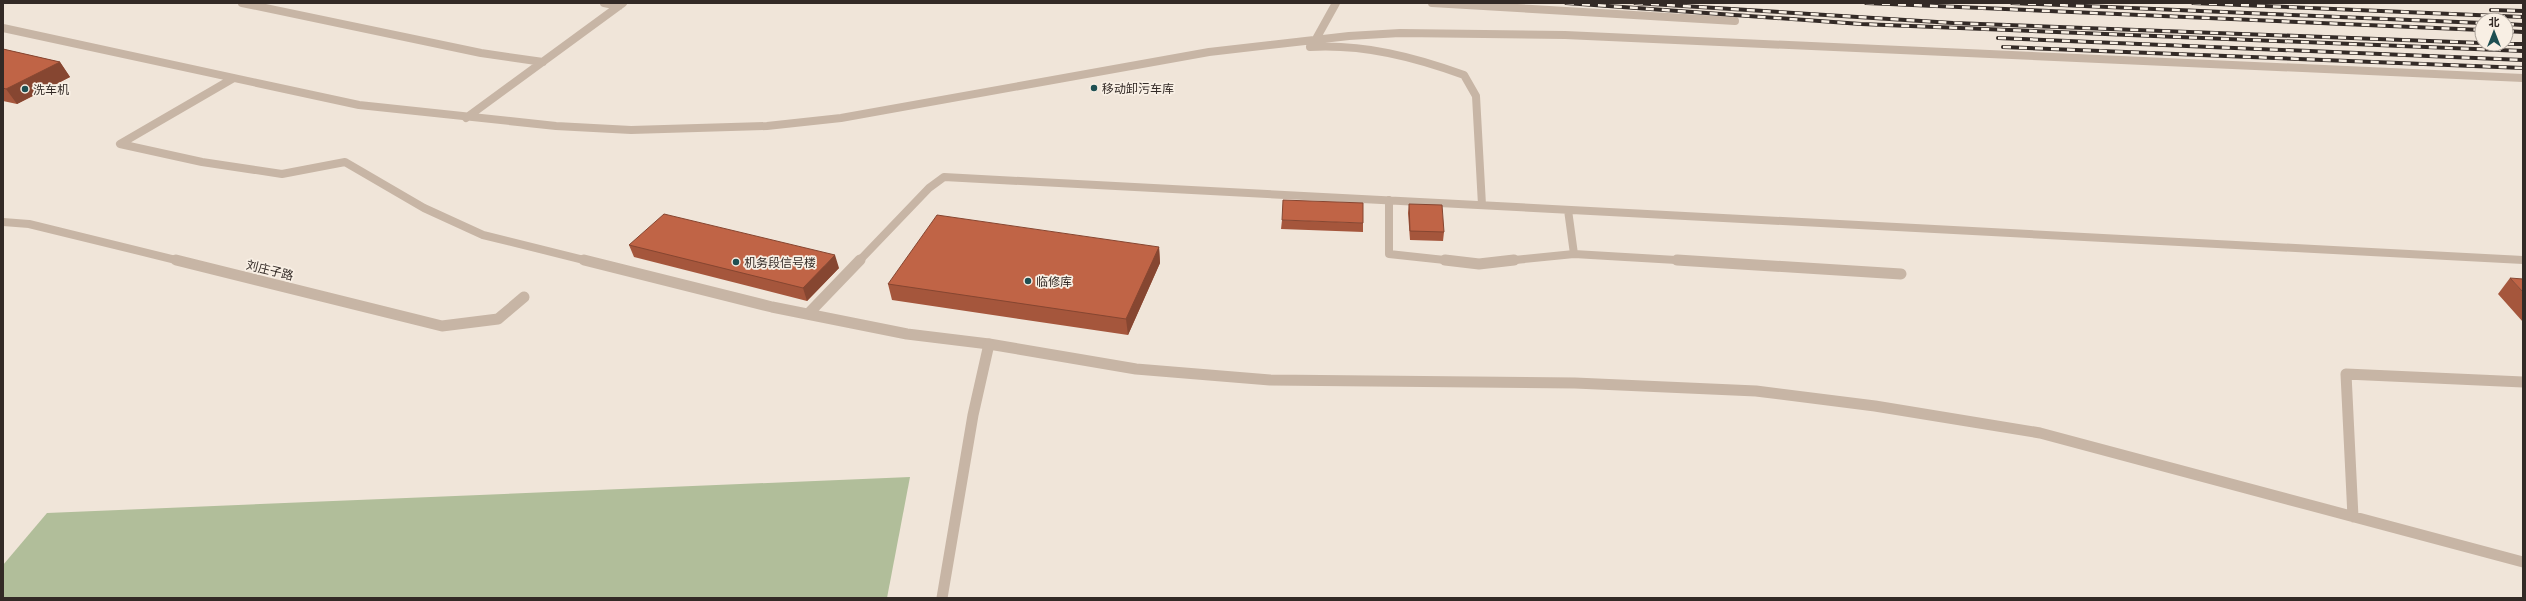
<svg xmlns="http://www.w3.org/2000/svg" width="2526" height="601" font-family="'Open Sans','Noto Sans SC',sans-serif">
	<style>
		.green { fill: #b1be9a }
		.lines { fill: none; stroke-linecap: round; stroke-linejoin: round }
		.lane-far1 { stroke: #c7b5a5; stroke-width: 8 }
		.lane { stroke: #c7b5a5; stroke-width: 11 }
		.street-far1 { stroke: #c7b5a5; stroke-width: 8 }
		.street { stroke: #c7b5a5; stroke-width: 11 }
		.rail-casing { stroke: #332a26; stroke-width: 4 }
		.rail { stroke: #f8efe4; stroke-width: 2.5; stroke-dasharray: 8; stroke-linecap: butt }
		.wall { fill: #a5563c }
		.shaded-wall { fill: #864631 }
		.building { fill: #c06446; stroke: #864631 }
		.poi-dot { fill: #1e4f52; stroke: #f8efe4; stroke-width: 1.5 }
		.labels { text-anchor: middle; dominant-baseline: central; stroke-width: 3.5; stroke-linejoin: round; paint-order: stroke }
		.poi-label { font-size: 12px; fill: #332a26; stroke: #f8efe4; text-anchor: start }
		.street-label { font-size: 12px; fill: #332a26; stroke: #f8efe4 }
	</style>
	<rect width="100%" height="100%" fill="#f0e5d9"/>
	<!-- green -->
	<path class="green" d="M910,477L887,598H3V565L47,513Z"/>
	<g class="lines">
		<!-- lane-far1 -->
		<path class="lane-far1" d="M242,3L481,53L543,62
			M604,3L619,6
			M1432,3L1735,21
			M3,28L359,105L556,126L631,130L767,126L841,118L1209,52L1349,36L1400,33L1565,35L2523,78
			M1316,39L1336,3
			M1310,47C1364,44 1414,57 1464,75L1476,96L1482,205
			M232,79L120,144L202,162L282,174L345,162L424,208L483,235L588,261
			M466,118L623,3
			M1389,200V254L1454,261
			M1568,210L1574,254
			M859,261L929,188L944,177L2523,260
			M1505,261L1574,254L1693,261"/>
		<!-- lane -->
		<path class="lane" d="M584,260L772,307L907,334L989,344L1136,369L1270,380L1575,383L1756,391L1875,406L2040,433L2523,562
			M1445,260L1479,264L1514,260
			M1677,260L1901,274
			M808,314L860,260
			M2353,517L2346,374L2523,382"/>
		<!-- street-far1 -->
		<path class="street-far1" d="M3,222L29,224L180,261"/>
		<!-- street -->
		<path class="street" d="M176,260L442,326L498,319L524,297
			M942,598L973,415L989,344"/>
		<!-- rail casing -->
		<g class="rail-casing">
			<path id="rail" d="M1566,3L1861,24L2523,51
				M1635,3L1953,23L2482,43
				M1866,3L2482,30
				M2012,3L2482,23
				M2193,3L2523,17
				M2491,10L2523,11
				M2506,24L2523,25
				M2506,31L2523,32
				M1998,38L2523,60
				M2506,44H2523
				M2003,47L2523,68"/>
		</g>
		<!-- rail -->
		<use href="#rail" class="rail"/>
	</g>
	<!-- wall -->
	<path class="wall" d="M3,49L60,62L70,77L17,104L3,101Z
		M1409,204L1444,232L1443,241L1410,240L1408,213Z
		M1282,220L1363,223V232L1281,229Z
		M629,245L839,268L807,301L634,257Z
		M1159,247L1160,263L1128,335L892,300L888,284Z
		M2510,278L2523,292V322L2498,294Z"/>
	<!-- shaded-wall -->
	<path class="shaded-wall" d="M60,62L70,77L17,104L6,89Z
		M1159,247L1160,263L1128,335L1126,319Z
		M835,255L839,268L807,301L803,288Z"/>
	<!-- building -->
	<path class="building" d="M3,49L60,62L6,89L3,88Z
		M1283,200L1363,203V223L1282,220Z
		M1409,204L1442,205L1444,232L1410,231Z
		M664,214L835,255L803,288L629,245Z
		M937,215L1159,247L1126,319L888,284Z
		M2510,278L2523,279V292Z"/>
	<!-- markers -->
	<g class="poi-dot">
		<circle cx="1094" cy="88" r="4"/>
		<circle cx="25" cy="89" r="4"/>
		<circle cx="736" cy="262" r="4"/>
		<circle cx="1028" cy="281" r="4"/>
	</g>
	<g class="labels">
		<!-- poi labels -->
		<g class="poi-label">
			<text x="1102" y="88">移动卸污车库</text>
			<text x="33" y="89">洗车机</text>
			<text x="744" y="262">机务段信号楼</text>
			<text x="1036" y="281">临修库</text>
		</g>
		<!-- street labels -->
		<g class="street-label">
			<text transform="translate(270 270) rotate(14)">刘庄子路</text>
		</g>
	</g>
	<!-- border -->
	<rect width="2526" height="601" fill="none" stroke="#332a26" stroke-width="8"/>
	<!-- north arrow -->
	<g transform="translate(2494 32)"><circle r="19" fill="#f8efe4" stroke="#a9a098"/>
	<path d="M0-3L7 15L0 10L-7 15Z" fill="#1e4f52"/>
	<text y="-6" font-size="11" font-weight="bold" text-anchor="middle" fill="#332a26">北</text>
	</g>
</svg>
